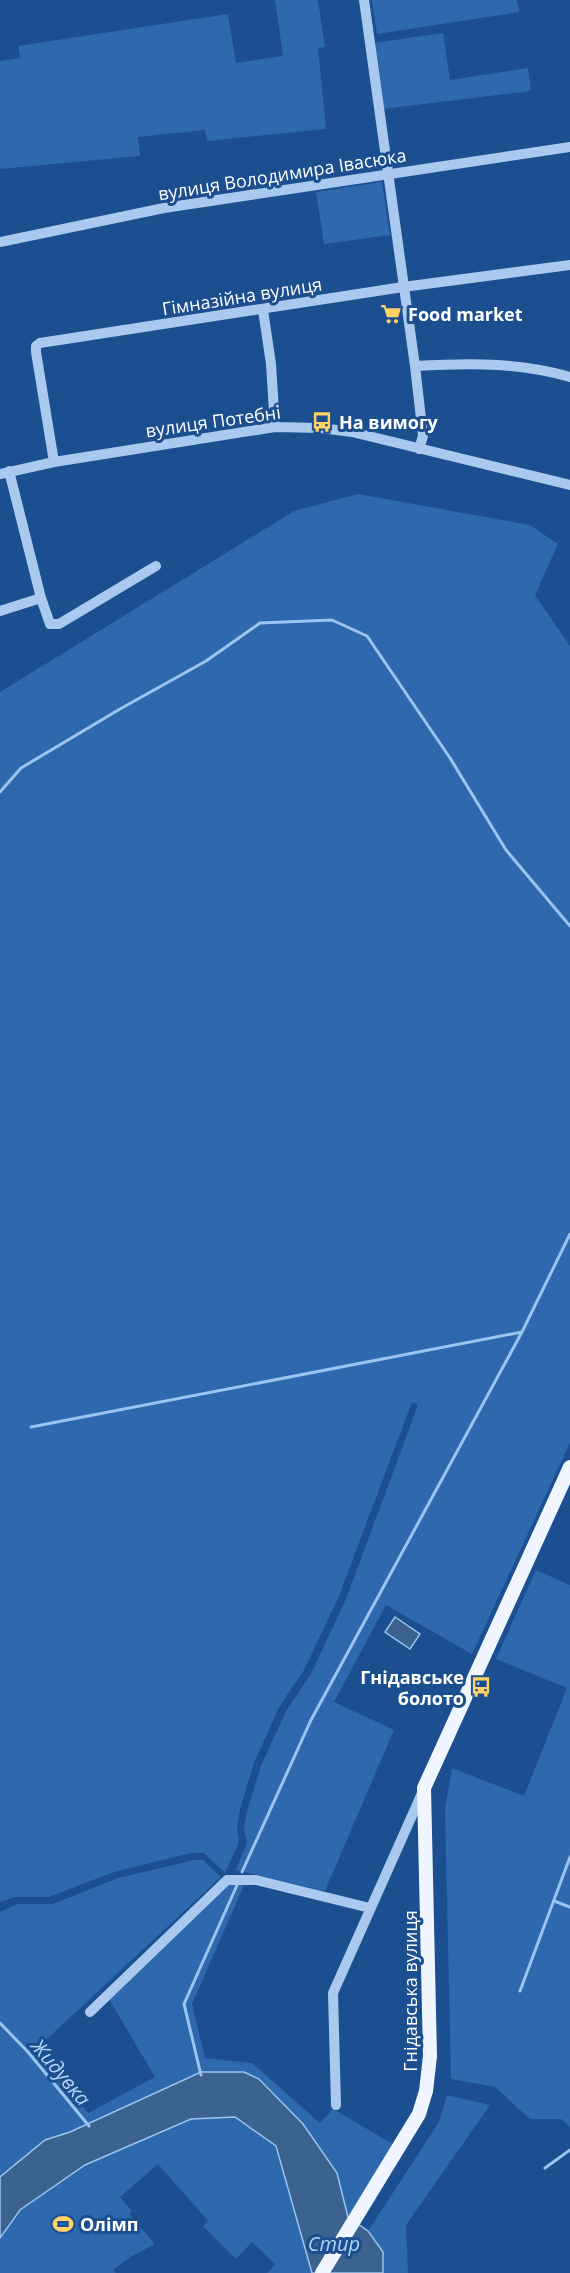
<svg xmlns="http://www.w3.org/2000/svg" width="570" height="2273" font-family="'Open Sans',sans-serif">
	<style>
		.green { fill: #2e69ad }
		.water { fill: #3c6290; stroke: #9cc4f0; stroke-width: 1.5 }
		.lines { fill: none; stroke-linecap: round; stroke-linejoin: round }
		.stream { stroke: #9cc4f0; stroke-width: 3 }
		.minor { stroke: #a9c9ee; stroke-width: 10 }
		.major { stroke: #f0f6ff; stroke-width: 14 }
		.labels { text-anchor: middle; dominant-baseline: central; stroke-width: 6; stroke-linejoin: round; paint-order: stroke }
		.street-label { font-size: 18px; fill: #fff; stroke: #1b4f8f }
		.poi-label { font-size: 18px; font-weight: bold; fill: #fff; stroke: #1b4f8f; text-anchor: start }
		.water-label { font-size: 20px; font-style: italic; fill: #b5d3f5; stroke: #1b4f8f }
	</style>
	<rect width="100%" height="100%" fill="#1b4f8f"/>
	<!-- green -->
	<path class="green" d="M275,0H318L325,47L318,48L326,129L207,141L205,130L138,137L140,156L0,169V61L20,58L18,46L228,14L236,63L283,56Z
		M372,0H517L519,12L377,34Z
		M443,33L450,80L528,68L531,91L383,109L374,43Z
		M382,182L390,235L324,244L316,192Z
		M358,494L530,525L558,544L535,595L570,646V1443L472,1654L386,1605L334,1702L394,1730L325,1891L236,1870L247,1843L244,1828L247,1811L261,1766L286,1711L311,1674L346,1599L418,1405L412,1402L339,1596L304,1670L279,1707L254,1763L240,1809L237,1828L239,1842L225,1873L204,1853H191L114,1872L49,1897H14L0,1902V692L294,511Z
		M536,1570L570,1585V2127L561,2119H530L495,2087L451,2079L445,1809L452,1768L524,1796L567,1688L496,1659Z
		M194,1860H203L221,1877L36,2049L88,2113L155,2077L109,1999L228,1884L245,1883L192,2004L205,2058L252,2063L320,2123L333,2109L393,2144L348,2217L337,2173L303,2124L259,2079L244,2072L45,2140L0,2177V1912L17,1904H53L118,1878Z
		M447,2095L490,2105L406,2225L408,2273H383V2252L368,2231L439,2122Z
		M236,2117L276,2145L312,2273H267L275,2264L252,2242L236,2259L203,2226L208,2221L158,2164L120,2197L132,2211L129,2214L155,2244L132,2256L113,2270L116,2273H0V2238L20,2210L85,2165L191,2119Z"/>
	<!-- water -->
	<path class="water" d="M395,1617L420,1634L410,1649L385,1632Z
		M201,2072H244L259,2079L303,2124L337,2173L348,2217L368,2231L383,2252V2273H312L276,2146L235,2117L191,2119L85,2165L20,2210L0,2238V2177L45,2140L70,2132Z"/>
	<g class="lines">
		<!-- stream -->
		<path class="stream" d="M0,792L21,768L120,709L206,661L260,623L332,620L367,636L450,758L506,850L570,926
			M31,1427L522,1332
			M242,1872L311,1720L522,1332L570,1234
			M554,1901L570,1907
			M520,1991L570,1857
			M0,2023L28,2052L89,2126
			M201,2075L184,2004L238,1883
			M545,2168L570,2150"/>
		<!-- minor -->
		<path class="minor" d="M364,0L415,366L423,436L419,449
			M0,242L164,208L570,147
			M263,310L271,364L275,427
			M415,366C468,363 518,362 570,377
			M54,462L36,352V346L40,343L403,287L570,265
			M9,471L41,598L50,624H59L156,566
			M0,474L54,462L275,427L321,428L352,432L570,485
			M0,611L41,598
			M90,2012L227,1880H256L370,1908
			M336,2105L333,1993L423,1791"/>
		<!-- major -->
		<path class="major" d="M322,2273L419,2114L426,2091L430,2056L424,1788L570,1467"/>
	</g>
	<!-- icons -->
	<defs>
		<g id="supermarket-bare" transform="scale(1.62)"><path d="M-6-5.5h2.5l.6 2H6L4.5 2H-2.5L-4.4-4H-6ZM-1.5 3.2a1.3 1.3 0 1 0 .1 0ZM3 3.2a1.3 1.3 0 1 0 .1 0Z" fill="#ffd166" stroke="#1b4f8f" stroke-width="2.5" paint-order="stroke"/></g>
		<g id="bus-bare" transform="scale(1.62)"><path d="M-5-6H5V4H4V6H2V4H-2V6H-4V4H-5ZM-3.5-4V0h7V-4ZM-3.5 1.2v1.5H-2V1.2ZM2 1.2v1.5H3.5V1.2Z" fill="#ffd166" stroke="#1b4f8f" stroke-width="2.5" paint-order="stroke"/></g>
		<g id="stadium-bare" transform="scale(1.62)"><path d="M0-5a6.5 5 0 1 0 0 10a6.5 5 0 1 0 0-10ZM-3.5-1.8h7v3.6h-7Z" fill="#ffd166" stroke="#1b4f8f" stroke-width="2.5" paint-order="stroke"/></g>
	</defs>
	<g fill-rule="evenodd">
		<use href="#supermarket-bare" x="391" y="314"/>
		<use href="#bus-bare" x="322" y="422"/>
		<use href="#bus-bare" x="481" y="1687"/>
		<use href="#stadium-bare" x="63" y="2224"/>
	</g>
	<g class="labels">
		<!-- street labels -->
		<g class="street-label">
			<text transform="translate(282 174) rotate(-9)">вулиця Володимира Івасюка</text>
			<text transform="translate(242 296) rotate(-9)">Гімназійна вулиця</text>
			<text transform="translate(213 421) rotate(-8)">вулиця Потебні</text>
			<text transform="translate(410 1991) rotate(-90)">Гнідавська вулиця</text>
		</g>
		<!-- poi labels -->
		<g class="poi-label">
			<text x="408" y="314">Food market</text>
			<text x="339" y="422">На вимогу</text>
			<text x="464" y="1677" text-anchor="end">Гнідавське<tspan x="464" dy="21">болото</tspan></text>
			<text x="80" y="2224">Олімп</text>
		</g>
		<!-- water labels -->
		<g class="water-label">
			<text transform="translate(61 2072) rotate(50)">Жидувка</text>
			<text x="334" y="2243">Стир</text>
		</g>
	</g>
</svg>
